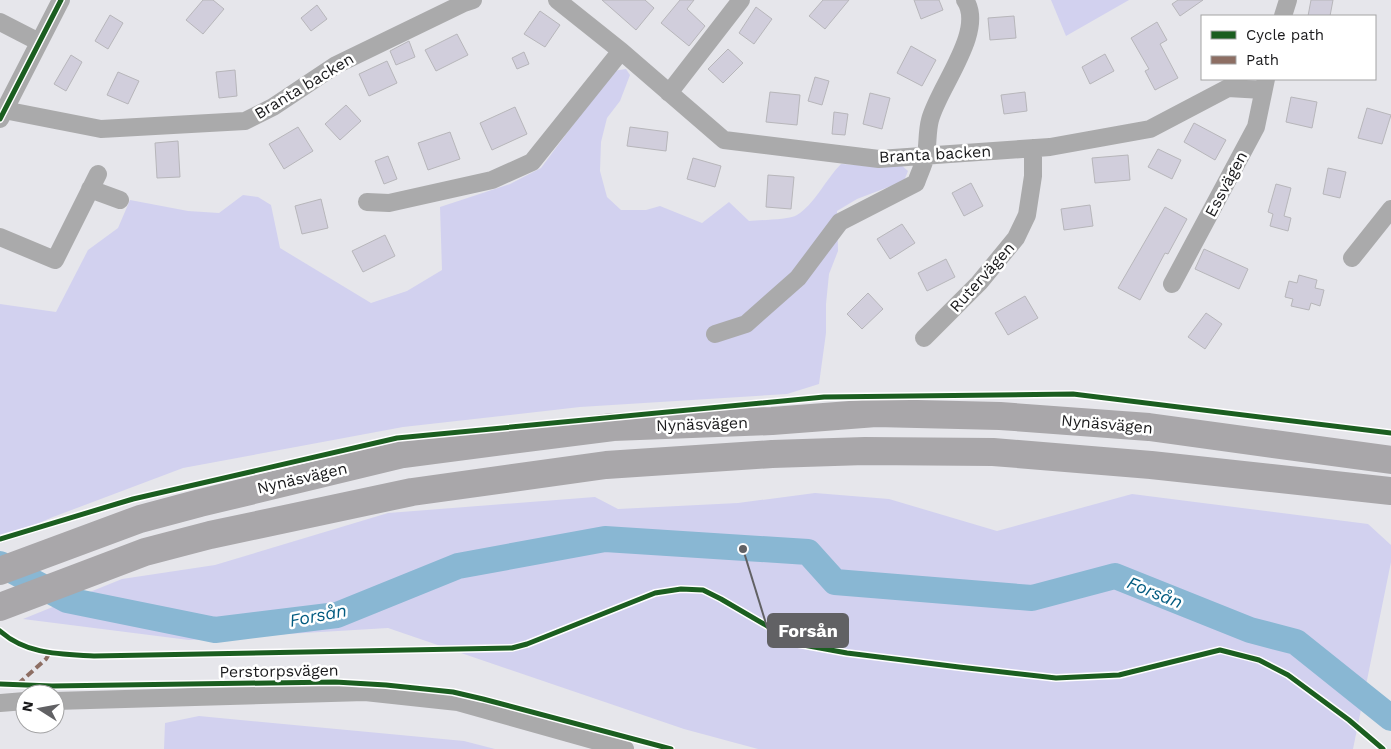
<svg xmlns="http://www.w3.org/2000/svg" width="1391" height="749" font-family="'Work Sans',sans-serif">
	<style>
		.green { fill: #d2d1ef }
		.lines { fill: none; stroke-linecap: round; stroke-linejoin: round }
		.river { stroke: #89b7d3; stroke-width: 26 }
		.building { fill: #d1cedc; stroke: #b7b6ba }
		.street { stroke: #aaaaab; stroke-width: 18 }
		.highway { stroke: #a9a7aa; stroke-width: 28 }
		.quiet { stroke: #8d6e63; stroke-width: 4; stroke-dasharray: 8 4; stroke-linecap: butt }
		.cycleway-casing { stroke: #fff; stroke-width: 8 }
		.cycleway { stroke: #1b5e20; stroke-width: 5 }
		.labels { text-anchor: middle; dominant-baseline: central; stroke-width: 5; stroke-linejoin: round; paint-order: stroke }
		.street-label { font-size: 16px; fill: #1a1a1c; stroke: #fff }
		.water-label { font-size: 18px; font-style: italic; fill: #025b80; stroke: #fff }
		.leader { fill: none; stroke: #616164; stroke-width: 2 }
		.callout-dot { fill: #616164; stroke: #fff; stroke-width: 2 }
		.callout { fill: #616164; stroke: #616164; stroke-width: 2 }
		.callout-label { font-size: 18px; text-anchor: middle; font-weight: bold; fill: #fff }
	</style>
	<rect width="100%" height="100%" fill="#e6e6eb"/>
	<!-- green -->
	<path class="green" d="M1051,0H1129L1066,36Z
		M626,69L630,75L620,101L607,118L601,142L600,171L607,197L621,210H646L660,206L702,223L729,202L749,221C759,220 789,220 797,215C814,205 826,179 841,164L875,166L900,164L908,171L904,181L857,199L837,211L838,251L829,274L826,304V333L819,384L787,394L580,407L403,427L183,468L53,517L0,540V304L56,312L88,250L118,228L130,200L188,211L219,213L243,195L258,197L271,205L280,248L371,303L407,291L442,270L440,207L510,184L541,168L613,71Z
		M815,493L889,499L997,531L1132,494L1368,524L1391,545V562L1353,749H758L684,729L388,628L189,640L23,619L122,579L215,565L388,513L595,497L618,509L738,503Z
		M199,716L464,741L495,749H164L165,723Z"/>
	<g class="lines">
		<!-- river -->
		<path class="river" d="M0,564L67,600L215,630L337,615L458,566L605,539L808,552L835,582L1032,598L1115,576L1250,630L1296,642L1391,718"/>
	</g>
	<!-- building -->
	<path class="building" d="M203,0H213L224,9L203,34L186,20Z
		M602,0H645L654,8L636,30Z
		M680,0H694L687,9L705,26L689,46L661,23Z
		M823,0H849L825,29L809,16Z
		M914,0H939L943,10L921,19Z
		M1178,0H1203L1180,16L1172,4Z
		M1311,0H1333L1330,16H1308Z
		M317,5L327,19L311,31L301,18Z
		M756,7L772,19L754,44L739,33Z
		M540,11L560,25L545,47L524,34Z
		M110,15L123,23L108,49L95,41Z
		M1014,16L1016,38L990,40L988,18Z
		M1157,22L1167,40L1160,44L1178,78L1155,90L1145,71L1149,69L1131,38Z
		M457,34L468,55L436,71L425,50Z
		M409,41L415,57L396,65L390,51Z
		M911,46L936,60L922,86L897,73Z
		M728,49L743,63L723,83L708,69Z
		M524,52L529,64L517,69L512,58Z
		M1105,54L1114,71L1090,84L1082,67Z
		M71,55L82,62L66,91L54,84Z
		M387,61L397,83L369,96L359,74Z
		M235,70L237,96L219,98L216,72Z
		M118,72L139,81L128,104L107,95Z
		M815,77L829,81L822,105L808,101Z
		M770,92L800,95L797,125L766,122Z
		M1025,92L1027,111L1004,114L1001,95Z
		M870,93L890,98L882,129L863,124Z
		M1291,97L1317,102L1312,128L1286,122Z
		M346,105L361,121L340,140L325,124Z
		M515,107L527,134L492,150L480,123Z
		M1367,108L1391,115L1382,144L1358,138Z
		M834,112L848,114L845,135L832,134Z
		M1194,123L1226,140L1215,160L1184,142Z
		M298,127L313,151L284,169L269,144Z
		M630,127L668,132L666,151L627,146Z
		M450,132L460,159L428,170L418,143Z
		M178,141L180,177L157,178L155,143Z
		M1158,149L1181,160L1172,179L1148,167Z
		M1128,155L1130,180L1095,183L1092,158Z
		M388,156L397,179L384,184L375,161Z
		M693,158L721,166L715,187L687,179Z
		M1328,168L1346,172L1340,198L1323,194Z
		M768,175L794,177L791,209L766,207Z
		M971,183L983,206L964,216L952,193Z
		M1276,184L1291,188L1284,216L1291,218L1288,231L1270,226L1273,214L1268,212Z
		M321,199L328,228L302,234L295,206Z
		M1090,205L1093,226L1064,230L1061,209Z
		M1165,207L1187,219L1168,254L1165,253L1140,300L1118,288Z
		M902,224L915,243L890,259L877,239Z
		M385,235L395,256L363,272L352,251Z
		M1204,249L1248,269L1239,289L1195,269Z
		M946,259L955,277L927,291L918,273Z
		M1299,275L1317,280L1315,288L1324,290L1320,306L1311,303L1309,310L1291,306L1293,299L1285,297L1289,281L1297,283Z
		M868,293L883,309L862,329L847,314Z
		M1025,296L1038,318L1008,335L995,313Z
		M1206,313L1222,324L1205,349L1188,337Z"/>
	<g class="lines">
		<!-- street -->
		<path class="street" d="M557,0L621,51L724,140L879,159L1050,147L1150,129L1228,88L1263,90
			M1283,16L1288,0
			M0,22L39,42
			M669,93L741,0
			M4,110L101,129L245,121L273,107L336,65L464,3L473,0
			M0,119L61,0
			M90,189L120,200
			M367,202L389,203L492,180L532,162L621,51
			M0,237L55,260L98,174
			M1352,258L1391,209
			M1172,284L1256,127L1266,79
			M715,334L746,324L798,278L840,222L916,183C919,174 924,164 926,155C928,143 927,131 930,120C938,88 986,31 965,0
			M924,338L979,283L1016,238L1027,215L1033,176V148
			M55,701L365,692L458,702L625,749
			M0,703L25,701"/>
		<!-- highway -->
		<path class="highway" d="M0,571L140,519L200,503L403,454L613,427L772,421L876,413L1000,416L1149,427L1391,460
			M0,607L145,552L210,535L412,492L606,465L772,454L865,451L993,452L1151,465L1391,491"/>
		<!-- quiet -->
		<path class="quiet" d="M18,684L46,659L49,654"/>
		<!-- cycleway casing -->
		<g class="cycleway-casing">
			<path id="cycleway" d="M0,119L61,0
				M0,539L133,499L397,438L824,397L1073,394L1391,433
				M0,631C27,655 61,654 94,656L512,648L527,644L655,593L681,589L703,590L721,599L798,644L847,653L959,667L1056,678L1119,675L1220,650L1259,660L1288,675L1349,720L1383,749
				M0,684L52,686L335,682L386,685L453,692L483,699L671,749"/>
		</g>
		<!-- cycleway -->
		<use href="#cycleway" class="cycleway"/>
	</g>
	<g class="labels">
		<!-- street labels -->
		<g class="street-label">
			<text transform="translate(304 86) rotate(-31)">Branta backen</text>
			<text transform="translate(935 154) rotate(-3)">Branta backen</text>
			<text transform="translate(1226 184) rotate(-62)">Essvägen</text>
			<text transform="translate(982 277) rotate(-48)">Rutervägen</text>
			<text transform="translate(702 424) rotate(-2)">Nynäsvägen</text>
			<text transform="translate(1107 424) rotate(5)">Nynäsvägen</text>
			<text transform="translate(302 478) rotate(-13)">Nynäsvägen</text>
			<text transform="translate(279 671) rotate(-1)">Perstorpsvägen</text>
		</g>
		<!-- water labels -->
		<g class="water-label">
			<text transform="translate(1155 592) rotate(22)">Forsån</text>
			<text transform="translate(318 615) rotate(-11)">Forsån</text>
		</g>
	</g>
	<!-- callouts -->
	<path class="leader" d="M743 549L768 630"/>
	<circle class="callout-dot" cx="743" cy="549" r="5"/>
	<rect class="callout" x="768" y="614" width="80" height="33" rx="5"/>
	<g class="callout-label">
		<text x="808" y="637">Forsån</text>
	</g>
	<!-- legend -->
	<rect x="1201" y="15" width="175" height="65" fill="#ffffff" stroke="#a3a3a4"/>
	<rect x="1211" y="31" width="25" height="8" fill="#1b5e20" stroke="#a3a3a4"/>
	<text x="1246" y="40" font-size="15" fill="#1a1a1c">Cycle path</text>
	<rect x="1211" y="56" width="25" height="8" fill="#8d6e63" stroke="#a3a3a4"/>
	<text x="1246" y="65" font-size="15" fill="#1a1a1c">Path</text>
	<!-- north arrow -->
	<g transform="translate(40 709) rotate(281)"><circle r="24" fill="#ffffff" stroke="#a3a3a4"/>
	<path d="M0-4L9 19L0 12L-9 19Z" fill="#616164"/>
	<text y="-8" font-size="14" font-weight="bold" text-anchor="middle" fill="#1a1a1c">N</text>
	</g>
</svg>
